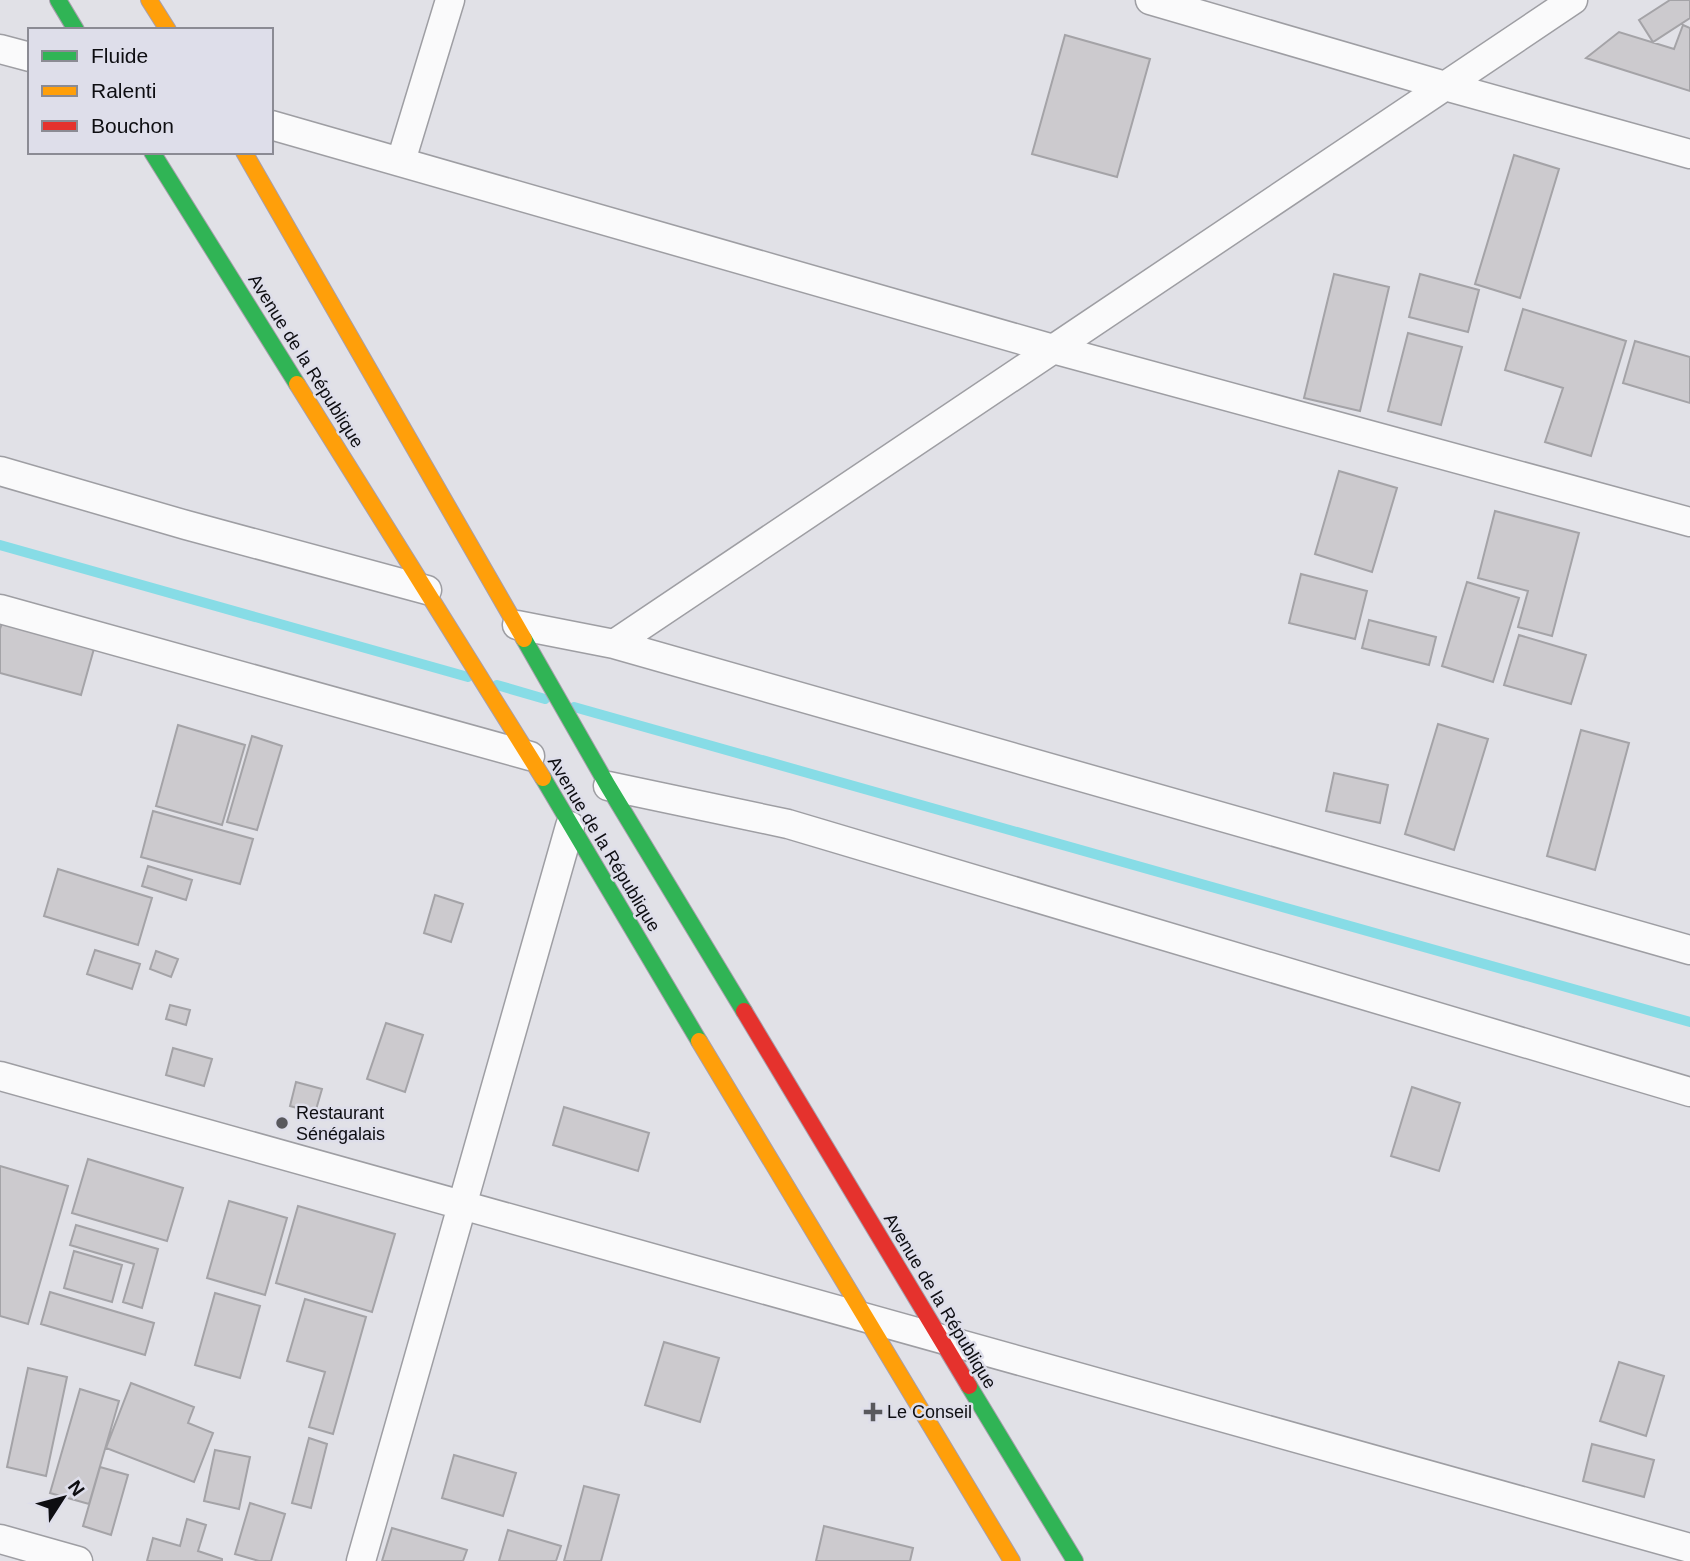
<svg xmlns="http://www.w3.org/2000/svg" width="1690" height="1561" font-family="Arial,sans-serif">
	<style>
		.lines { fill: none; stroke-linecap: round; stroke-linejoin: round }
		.stream { stroke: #87dce6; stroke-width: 10 }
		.building { fill: #cccace; stroke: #a4a3a7; stroke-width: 2 }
		.street-casing { stroke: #9e9ea3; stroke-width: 31 }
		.fast-casing { stroke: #a79fac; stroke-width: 18 }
		.slow-casing { stroke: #a79fac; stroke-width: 18 }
		.jam-casing { stroke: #a79fac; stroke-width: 18 }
		.street { stroke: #fafafb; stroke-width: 28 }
		.fast { stroke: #30b455; stroke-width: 16 }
		.slow { stroke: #ff9f0a; stroke-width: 16 }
		.jam { stroke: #e5322d; stroke-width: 16 }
		.poi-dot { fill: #58585d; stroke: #dedeea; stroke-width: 2.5 }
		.labels { text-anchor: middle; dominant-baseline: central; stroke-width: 5; stroke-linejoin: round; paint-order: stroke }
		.street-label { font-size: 18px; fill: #0e0e12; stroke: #dedeea }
		.poi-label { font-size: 18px; fill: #0e0e12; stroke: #dedeea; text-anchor: start }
	</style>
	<rect width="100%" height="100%" fill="#e1e1e7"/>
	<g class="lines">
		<!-- stream -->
		<path class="stream" d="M0,545L468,677
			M497,685L545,699
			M574,707L1690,1022"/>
	</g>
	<!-- building -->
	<path class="building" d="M1670,0H1690V18L1653,42L1639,20Z
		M1683,25L1690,28V91L1586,58L1619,32L1674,49Z
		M1065,35L1150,59L1117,177L1032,154Z
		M1514,155L1559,169L1520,298L1475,284Z
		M1334,274L1389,287L1360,411L1304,398Z
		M1420,274L1479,290L1468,332L1409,317Z
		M1523,309L1626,341L1591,456L1545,442L1563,388L1505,370Z
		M1408,333L1462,347L1441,425L1388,411Z
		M1635,341L1690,357V403L1623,383Z
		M1339,471L1397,488L1372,572L1315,554Z
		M1495,511L1579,533L1552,636L1518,627L1528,591L1478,578Z
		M1301,574L1367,591L1355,639L1289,623Z
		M1467,582L1519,598L1493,682L1442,666Z
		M3,620L95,645L81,695L0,673V629Z
		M1369,620L1436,637L1429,665L1362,648Z
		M1519,635L1586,655L1571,704L1504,685Z
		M1438,724L1488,739L1454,850L1405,834Z
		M178,725L245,745L222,825L156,806Z
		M1581,730L1629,743L1595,870L1547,856Z
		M252,736L282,746L257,830L227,822Z
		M1334,773L1388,785L1380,823L1326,811Z
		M153,811L253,839L240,884L141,857Z
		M148,866L192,880L186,900L142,886Z
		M58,869L152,898L138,945L44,916Z
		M435,895L463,904L451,942L424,933Z
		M95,950L140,964L132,989L87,974Z
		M156,951L178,959L171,977L150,969Z
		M170,1005L190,1010L186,1025L166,1019Z
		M386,1023L423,1035L405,1092L367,1079Z
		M173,1048L212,1059L204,1086L166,1075Z
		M296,1082L322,1089L315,1113L290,1106Z
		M1412,1087L1460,1103L1439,1171L1391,1156Z
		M564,1107L649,1133L638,1171L553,1145Z
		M88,1159L183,1188L167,1241L72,1213Z
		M0,1166L68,1186L28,1324L0,1316Z
		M229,1201L287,1218L265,1295L207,1278Z
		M298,1206L395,1234L372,1312L276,1283Z
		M76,1225L158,1249L142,1308L123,1302L134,1264L70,1245Z
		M74,1251L122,1265L112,1302L64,1288Z
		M50,1292L154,1323L145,1355L41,1324Z
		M215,1293L260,1306L240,1378L195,1365Z
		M305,1299L366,1317L333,1434L309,1427L325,1372L287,1361Z
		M664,1342L719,1358L700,1422L645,1405Z
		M1619,1362L1664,1376L1646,1436L1600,1421Z
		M28,1368L67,1377L46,1476L7,1467Z
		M131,1383L194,1407L188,1423L213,1433L194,1482L106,1448Z
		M80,1389L119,1401L89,1504L50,1493Z
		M309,1438L327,1444L311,1508L292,1503Z
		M1592,1444L1654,1460L1644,1497L1583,1481Z
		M215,1450L250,1457L239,1509L204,1501Z
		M454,1455L516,1473L503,1516L442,1498Z
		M100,1467L128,1475L111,1535L83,1526Z
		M584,1486L619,1495L601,1561H564Z
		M250,1503L285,1514L271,1561H259L235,1554Z
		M187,1519L206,1525L198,1551L222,1559V1561H147L153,1538L180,1546Z
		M824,1526L913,1548L910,1561H816Z
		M392,1528L467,1550L463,1561H382Z
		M508,1530L561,1546L556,1561H499Z"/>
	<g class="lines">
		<!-- street casing -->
		<g class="street-casing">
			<path id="street" d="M1150,0L1445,86L1690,154
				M0,49L30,57
				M271,125L1053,349L1690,522
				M401,161L450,0
				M0,471L186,525L427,590
				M0,609L530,756
				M517,625L614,644L1690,950
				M614,644L1573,0
				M608,786L788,824L1690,1092
				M0,1076L1690,1548
				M0,1539L78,1561
				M361,1561L570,826"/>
		</g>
		<!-- fast casing -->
		<g class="fast-casing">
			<path id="fast" d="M58,0L76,30
				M152,152L297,384
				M524,639L608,786L744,1011
				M543,778L699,1041
				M969,1386L1075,1561"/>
		</g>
		<!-- slow casing -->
		<g class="slow-casing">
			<path id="slow" d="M149,0L168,30
				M244,152L524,639
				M297,384L543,778
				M699,1041L1012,1561"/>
		</g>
		<!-- jam casing -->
		<g class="jam-casing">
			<path id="jam" d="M744,1011L969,1386"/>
		</g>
		<!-- street -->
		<use href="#street" class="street"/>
		<!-- fast -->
		<use href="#fast" class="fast"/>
		<!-- slow -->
		<use href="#slow" class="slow"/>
		<!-- jam -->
		<use href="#jam" class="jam"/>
	</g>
	<!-- markers -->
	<g class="poi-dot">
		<circle cx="282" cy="1123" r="7"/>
		<path d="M869.5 1401.5h7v7h7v7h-7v7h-7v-7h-7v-7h7z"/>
	</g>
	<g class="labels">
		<!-- street labels -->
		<g class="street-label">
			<text transform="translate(306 361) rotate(58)">Avenue de la République</text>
			<text transform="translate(604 844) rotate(59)">Avenue de la République</text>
			<text transform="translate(940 1301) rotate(59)">Avenue de la République</text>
		</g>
		<!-- poi labels -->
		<g class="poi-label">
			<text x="296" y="1113">Restaurant<tspan x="296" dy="21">Sénégalais</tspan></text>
			<text x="887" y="1412">Le Conseil</text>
		</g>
	</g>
	<!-- legend -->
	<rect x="28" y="28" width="245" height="126" fill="#dedeea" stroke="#8b8b94" stroke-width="2"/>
	<rect x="42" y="51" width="35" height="10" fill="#30b455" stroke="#8b8b94" stroke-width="2"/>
	<text x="91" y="63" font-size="21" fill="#0e0e12">Fluide</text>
	<rect x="42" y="86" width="35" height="10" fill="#ff9f0a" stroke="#8b8b94" stroke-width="2"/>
	<text x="91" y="98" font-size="21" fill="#0e0e12">Ralenti</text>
	<rect x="42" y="121" width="35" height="10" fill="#e5322d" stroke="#8b8b94" stroke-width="2"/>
	<text x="91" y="133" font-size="21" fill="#0e0e12">Bouchon</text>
	<!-- north arrow -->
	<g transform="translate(63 1498) rotate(54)" stroke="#dedeea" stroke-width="5" paint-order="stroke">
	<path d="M0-5L12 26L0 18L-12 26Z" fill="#0e0e12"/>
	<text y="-10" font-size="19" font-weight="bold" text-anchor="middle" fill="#0e0e12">N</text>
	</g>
</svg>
